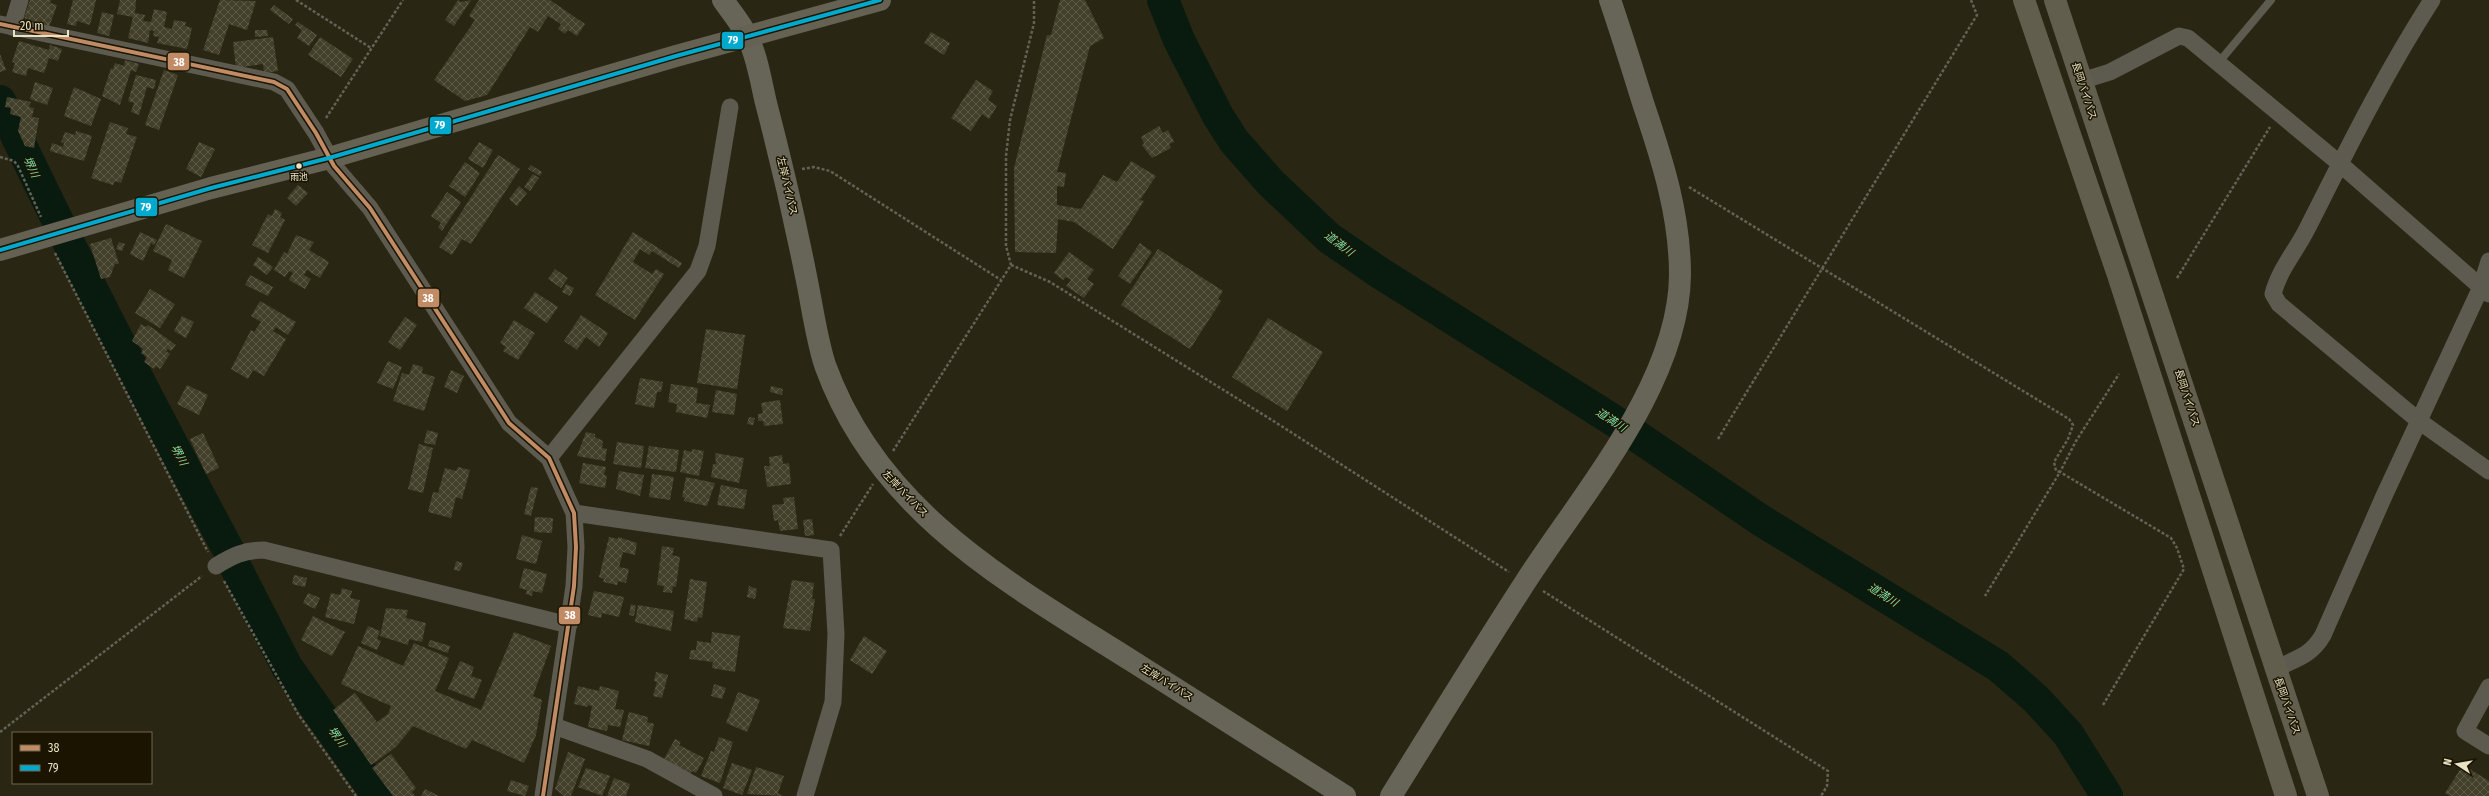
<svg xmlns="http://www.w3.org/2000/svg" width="2489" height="796" font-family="'Fira Sans Condensed','Noto Sans JP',sans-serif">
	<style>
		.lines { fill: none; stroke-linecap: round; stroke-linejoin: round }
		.river { stroke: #091b0f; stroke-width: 32 }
		.building { fill: url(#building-cross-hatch) }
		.path { stroke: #646256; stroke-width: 2.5; stroke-dasharray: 3 2; stroke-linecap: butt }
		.lane { stroke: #5d5b4f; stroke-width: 8 }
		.street { stroke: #5d5b4f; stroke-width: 17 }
		.secondary { stroke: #676558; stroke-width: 22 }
		.primary { stroke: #656254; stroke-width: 22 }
		.highway { stroke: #615e4e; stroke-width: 22 }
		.bus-1-casing { stroke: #1a1400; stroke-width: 7 }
		.bus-2-casing { stroke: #1a1400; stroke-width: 7 }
		.bus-1 { stroke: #c18c65; stroke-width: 4 }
		.bus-2 { stroke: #00a9ce; stroke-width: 4 }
		.bus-dot { fill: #e9e3c3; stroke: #1a1400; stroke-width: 1.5 }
		.labels { text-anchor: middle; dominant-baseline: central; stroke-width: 3; stroke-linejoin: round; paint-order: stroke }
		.bus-label { font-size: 9px; fill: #e9e3c3; stroke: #1a1400 }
		.street-label { font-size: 10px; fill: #e9e3c3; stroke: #1a1400 }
		.water-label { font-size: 11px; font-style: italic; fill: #7ddea9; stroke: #1a1400 }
		.line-badge { stroke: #1a1400; stroke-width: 1.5 }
		.badge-label { font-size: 11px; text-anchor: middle; font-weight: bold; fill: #fff }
	</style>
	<defs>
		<pattern id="building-cross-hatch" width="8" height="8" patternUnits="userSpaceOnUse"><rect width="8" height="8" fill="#423f2b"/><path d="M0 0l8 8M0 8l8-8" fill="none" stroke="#5d5b48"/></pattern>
	</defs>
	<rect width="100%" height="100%" fill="#292613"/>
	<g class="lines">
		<!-- river -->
		<path class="river" d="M1163,0L1179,40L1218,116L1234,141L1270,182L1329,238L1380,273L1616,422L1762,521L1998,666L2036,699L2068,734L2107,796
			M0,101C72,255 150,404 230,553L235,566L287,667L378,796"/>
	</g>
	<!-- building -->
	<path class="building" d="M30,0H51L50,3L57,5L49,27L24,18Z
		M73,0H96L90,25L77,21L76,26L67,24Z
		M120,0H136L135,13L145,15L143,21L151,22L154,9L167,12L164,27L172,29L174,20L186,22L185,26L192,28L187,49L157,43L159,37L153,36L154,31L150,30L148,43L128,38L133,17L117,14Z
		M220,0L256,1L247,30L229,24L219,55L203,50Z
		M458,0L461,2L471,0L454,26L445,20Z
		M479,0H550L585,24L577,36L568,30L565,34L558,29L561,24L548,16L538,32L530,27L487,95L465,101L434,80L475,20L469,16Z
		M1060,0H1085L1104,38L1090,46L1057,172L1066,173L1064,187L1057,186V205L1081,209L1103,175L1117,182L1131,161L1156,176L1140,200L1144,201L1113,249L1074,222L1058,219L1056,253L1015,252L1014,168L1047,35H1051Z
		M274,5L293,19L289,24L270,10Z
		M102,12L114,15L109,36L97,33Z
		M298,22L317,35L309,46L297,38L302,30L295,25Z
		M255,30H267L268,36L255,37Z
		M931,32L950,43L944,55L924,43Z
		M273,37L278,71L264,73L263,64L236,68L233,42Z
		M320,37L353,59L341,77L308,55Z
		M19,41L49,50L50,45L62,49L58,61L49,58L44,73L28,68L26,76L12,72L15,63L12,62Z
		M0,54L6,70L0,72Z
		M125,60L139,64L136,72L131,70L120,105L102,96L111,68L113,69L115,63L124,66Z
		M164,70L178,75L159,130L145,125Z
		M136,75L156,80L154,89L147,87L139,115L131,112L134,103L128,101Z
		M976,80L993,91L988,100L997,106L989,119L982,114L971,131L951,118Z
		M35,82L53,88L47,105L30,99Z
		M74,87L101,99L91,126L64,116Z
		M7,97L31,102L29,107L34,108L32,117L39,118L34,148L25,146L18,131L21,117L10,114L11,108L5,107Z
		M110,122L128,128L126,134L137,137L121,183L115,181L113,185L91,178Z
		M1159,126L1163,133L1168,130L1174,142L1169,144L1171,148L1152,158L1142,145L1144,144L1141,137Z
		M76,131L92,136L84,161L50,151L52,143L63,147L64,143L61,142L65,132L75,135Z
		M199,142L215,149L201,177L186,169Z
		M479,142L493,150L483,168L468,159Z
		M498,155L520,169L471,244L462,239L452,255L439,247Z
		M465,162L480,173L465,197L449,186Z
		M531,165L542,172L540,176L528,169Z
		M533,174L539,178L530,191L524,187Z
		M298,185L308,193L296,206L287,198Z
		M519,186L527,193L517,206L509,199Z
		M447,192L461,202L442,231L438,227L441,223L431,216Z
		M275,209L282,213L280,217L285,220L268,253L252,245L268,214L272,216Z
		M166,224L202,241L184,278L168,270L172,260L153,251Z
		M140,232L157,240L154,245L151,243L143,261L130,254Z
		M633,232L682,263L679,268L652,251L649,255L640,249L633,262L652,274L656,269L664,274L635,320L595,295Z
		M296,235L314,242L309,250L329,262L320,278L307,270L304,275L311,279L305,289L289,280L293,273L289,271L285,277L274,270L284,252L287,254Z
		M111,238L119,264H115L110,277L101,279L90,244Z
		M119,242L125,244L122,251L116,249Z
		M1140,243L1152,252L1130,284L1118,276Z
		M1158,249L1223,291L1218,299L1221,301L1190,349L1121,305Z
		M1069,252L1094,270L1087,279L1094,284L1084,298L1066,286L1071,280L1066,277L1063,280L1054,273Z
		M258,257L273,267L267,275L253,265Z
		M555,269L568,278L561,288L548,279Z
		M250,275L273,287L268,296L245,285Z
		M566,284L574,288L570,296L562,292Z
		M150,289L175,304L160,328L135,313Z
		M535,292L558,307L547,323L524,308Z
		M260,301L296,322L288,335L276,327L273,331L286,339L264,376L253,370L248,379L231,369L251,330L254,332L261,322L251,316Z
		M581,315L608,333L599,347L586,337L577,350L564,341Z
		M182,316L194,322L186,338L174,331Z
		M405,317L417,325L400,350L388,342Z
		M1268,318L1323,352L1287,411L1232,377Z
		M514,320L535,333L518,360L503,351L506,347L500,343Z
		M141,324L146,327L148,325L176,345L171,351L168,349L166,351L170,354L160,369L156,366L154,369L144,362L147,357L141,353L143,349L132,341Z
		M706,329L745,335L737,389L697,383Z
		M388,361L402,367L393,389L377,383Z
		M413,364L423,367L422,373L435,377L424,411L393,401L402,373L409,375Z
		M451,370L464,376L457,393L444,387Z
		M640,378L663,382L661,392H657L654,408L635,404Z
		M671,384L698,388L696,403L710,405L707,418L676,412L677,404L668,402Z
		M187,385L208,395L199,415L177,404Z
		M771,386L783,389L782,395L770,392Z
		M716,390L737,394L734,415L712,412Z
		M780,400L783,424L764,426L763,421H758V414L763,413L761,403Z
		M749,417L755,418L753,425L747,424Z
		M427,430L438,433L435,445L424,443Z
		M586,432L595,434V437L603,441L602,448L607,449L605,461L577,456Z
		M203,433L219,468L206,474L190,439Z
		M617,442L644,446L641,468L613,464Z
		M419,444L433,448L423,493L408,489Z
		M649,446L679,450L676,472L645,468Z
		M692,449L704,451L699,476L680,472L684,450L692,452Z
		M715,453L744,458L739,483L711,477L713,464H716Z
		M782,455L783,464L789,463L791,484L767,487L764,466H770L769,457Z
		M583,463L606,467L604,475L607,476L605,488L579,483Z
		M458,467L470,470L462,499L456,497L451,518L428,512L433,492L438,493L445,468L456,471Z
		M619,471L644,475L640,496L616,489Z
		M652,474L674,477L670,500L649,497Z
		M686,477L715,483L707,506L684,501L685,498L682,497Z
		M721,485L747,490L744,509L717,505Z
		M531,487L538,488L531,516L524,514Z
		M794,497L798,529L780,531L778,520L774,521L772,505L784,504L783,498Z
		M535,517L553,518L552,533L534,532Z
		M812,519L814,535L805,536L803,520Z
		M522,535L542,541L536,564L516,559Z
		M609,537L618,539V537L637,543L635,555L623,552L619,567L629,569L626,583L618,581L617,585L603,582L604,579L599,577Z
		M662,546L674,548L672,555L680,557L676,587L673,586L672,593L663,592L664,586L657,585Z
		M456,561L463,563L460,571L454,570Z
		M524,568L547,574L542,593L533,591L532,596L526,594L527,590L519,588Z
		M294,575L307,578L305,587L292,584Z
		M690,579L707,582L702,618L698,617L697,622L684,619Z
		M792,580L814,583L812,599H815L810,631L783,628Z
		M749,586L757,589L755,599L747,597Z
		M342,588L352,591L350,598L360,600L354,624L325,617L331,593L340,595Z
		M594,591L624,597L619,617L602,613L601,618L588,615Z
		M308,593L320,598L315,609L303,603Z
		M631,604L636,606L634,616L629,615Z
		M638,605L674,611L671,631L635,622Z
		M386,608L408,610L406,618L426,623L422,642L409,639L408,645L380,636Z
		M313,616L345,632L332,656L301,640Z
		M368,626L380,631L377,639L381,641L377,650L361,643Z
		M514,632L551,646L533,696L542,700L536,735L524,763L472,740L466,749L413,726L396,747L371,765L333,710L355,693L377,722L388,714L391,706L341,684L358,646L403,666L414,643L449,658L435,691L481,710Z
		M712,632L740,636L735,672L712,668L713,662L689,659L691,650H696L697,641L711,643Z
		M864,636L887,651L872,674L850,660Z
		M430,640L450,646L448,653L428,646Z
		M460,661L474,667L471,676L482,680L474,699L448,689Z
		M656,672L668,675L662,698L653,696L657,682L654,681Z
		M714,684L726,688L722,699L711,696Z
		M578,686L599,691L600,686L619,691L615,709L624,710L620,727L608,725L607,731L588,727L592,706L588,705V707L574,704Z
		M738,692L760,700L747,732L726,723Z
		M629,712L648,717L647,722L654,724L649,746L622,740Z
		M719,737L733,742L720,783L701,776L711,751L714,752Z
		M675,739L681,742L679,745L704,758L696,773L692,771L688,778L663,761Z
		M568,752L585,759L571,796H564L555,789Z
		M391,754L416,788L412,792L415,796H393L372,768Z
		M732,763L752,770L742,795L723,788Z
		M2463,765L2489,781V796H2450L2445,793Z
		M756,767L784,776L778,793L783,796L747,794Z
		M586,768L610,776L602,796L578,787Z
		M614,778L630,784L626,796H607Z
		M511,780L529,786L525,796L507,791Z
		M425,789L439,796H421Z"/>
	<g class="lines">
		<!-- path -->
		<path class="path" d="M296,0L371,48
			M326,118L403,0
			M0,157L14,161L18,166L41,217
			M802,169L814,167L830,171L1001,280
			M1689,187L2069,419L2073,425L2068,439L2054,462L2056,471L2060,472L1985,596
			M55,253L208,552
			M1011,265L1050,282L1275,422L1509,572
			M2177,278L2270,127
			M1718,439L1977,15L1971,0
			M893,451L1011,265L1006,246V156L1010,120L1034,23V0
			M840,536L873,484
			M224,581L298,714L356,796
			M1543,591L1828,771L1827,786L1821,796
			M2103,705L2184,569L2177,548L2171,538L2060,472L2076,441L2119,374
			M0,732L202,576"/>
		<!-- lane -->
		<path class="lane" d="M2219,62L2271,0"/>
		<!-- street -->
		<path class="street" d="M2432,0C2385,73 2346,152 2307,229C2296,251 2279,270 2273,294L2279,304L2419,421L2489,471
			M0,24L274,82L287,89L316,133L334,166L370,208L509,423L549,458L574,513L576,547L574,586L543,796
			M12,27L20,0
			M2081,81L2110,72L2179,36L2188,38L2339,163L2489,294
			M549,458L698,271L707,246L730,107
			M574,513L831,550L836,634L833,702L805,796
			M216,566C232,556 244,550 264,550L569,625
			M2274,669C2296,659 2311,656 2323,635L2384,496L2481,287L2489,261
			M2489,687L2465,731L2489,746
			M554,726L647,759L714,796"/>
		<!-- secondary -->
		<path class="secondary" d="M723,0C731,12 741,23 747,36C757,55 761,82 766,103C782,164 796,225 808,286C813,312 817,340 825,365C878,512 1007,582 1132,661C1203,706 1274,751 1345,796
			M1391,796C1436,724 1480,652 1526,581C1583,493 1679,383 1680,275C1680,216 1663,162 1644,106C1633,71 1622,35 1610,0"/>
		<!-- primary -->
		<path class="primary" d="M0,250L211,188L329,158L676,56L880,0"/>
		<!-- highway -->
		<path class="highway" d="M2024,0L2118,275L2286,796
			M2055,0L2318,796"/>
		<!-- bus-1 casing -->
		<g class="bus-1-casing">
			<path id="bus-1" d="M0,24L274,82L287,89L316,133L334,166L370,208L509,423L549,458L574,513L576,547L574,586L543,796"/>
		</g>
		<!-- bus-2 casing -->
		<g class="bus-2-casing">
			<path id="bus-2" d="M0,250L211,188L329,158L676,56L880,0"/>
		</g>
		<!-- bus-1 -->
		<use href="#bus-1" class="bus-1"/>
		<!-- bus-2 -->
		<use href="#bus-2" class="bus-2"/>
	</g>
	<!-- markers -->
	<circle class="bus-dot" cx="299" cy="166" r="3.5"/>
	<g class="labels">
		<!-- bus labels -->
		<g class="bus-label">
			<text x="299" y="177">雨池</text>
		</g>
		<!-- street labels -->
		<g class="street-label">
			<text transform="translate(2084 91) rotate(72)">長岡バイパス</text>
			<text transform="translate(787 186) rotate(77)">左岸バイパス</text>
			<text transform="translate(2187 398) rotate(72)">長岡バイパス</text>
			<text transform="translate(905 494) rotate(46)">左岸バイパス</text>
			<text transform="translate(1167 683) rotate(32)">左岸バイパス</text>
			<text transform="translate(2287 706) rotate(71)">長岡バイパス</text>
		</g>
		<!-- water labels -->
		<g class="water-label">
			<text transform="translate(31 167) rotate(65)">堺川</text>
			<text transform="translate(1339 244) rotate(37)">道満川</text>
			<text transform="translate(1611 420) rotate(33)">道満川</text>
			<text transform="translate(179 455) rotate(62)">堺川</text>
			<text transform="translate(1883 595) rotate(32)">道満川</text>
			<text transform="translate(337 737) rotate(55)">堺川</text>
		</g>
	</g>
	<g class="line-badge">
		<rect x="721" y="31" width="23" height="19" rx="4" fill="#00a9ce"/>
		<rect x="167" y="52" width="23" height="19" rx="4" fill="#c18c65"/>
		<rect x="429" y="116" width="23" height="19" rx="4" fill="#00a9ce"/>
		<rect x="135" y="197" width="23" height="20" rx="4" fill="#00a9ce"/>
		<rect x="417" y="288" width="23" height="20" rx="4" fill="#c18c65"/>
		<rect x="558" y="606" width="23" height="19" rx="4" fill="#c18c65"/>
	</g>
	<g class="badge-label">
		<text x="733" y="44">79</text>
		<text x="179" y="66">38</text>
		<text x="440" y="129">79</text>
		<text x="146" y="211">79</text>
		<text x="428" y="302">38</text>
		<text x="570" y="619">38</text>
	</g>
	<!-- legend -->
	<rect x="12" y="732" width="140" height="52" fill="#1a1400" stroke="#6d674e"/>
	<rect x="20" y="745" width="20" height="6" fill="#c18c65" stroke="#6d674e"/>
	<text x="48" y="752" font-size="12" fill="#e9e3c3">38</text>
	<rect x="20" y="765" width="20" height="6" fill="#00a9ce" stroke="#6d674e"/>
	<text x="48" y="772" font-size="12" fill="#e9e3c3">79</text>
	<!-- north arrow -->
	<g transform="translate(2457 764) rotate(282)" stroke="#1a1400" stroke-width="3" paint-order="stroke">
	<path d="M0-3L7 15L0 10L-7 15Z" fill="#e9e3c3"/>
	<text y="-6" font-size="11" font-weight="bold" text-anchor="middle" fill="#e9e3c3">N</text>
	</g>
	<!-- scale -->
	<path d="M14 30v6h54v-6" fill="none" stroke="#e9e3c3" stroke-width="2"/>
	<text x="20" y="30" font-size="12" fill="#e9e3c3" stroke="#1a1400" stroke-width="3" paint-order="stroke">20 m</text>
</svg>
